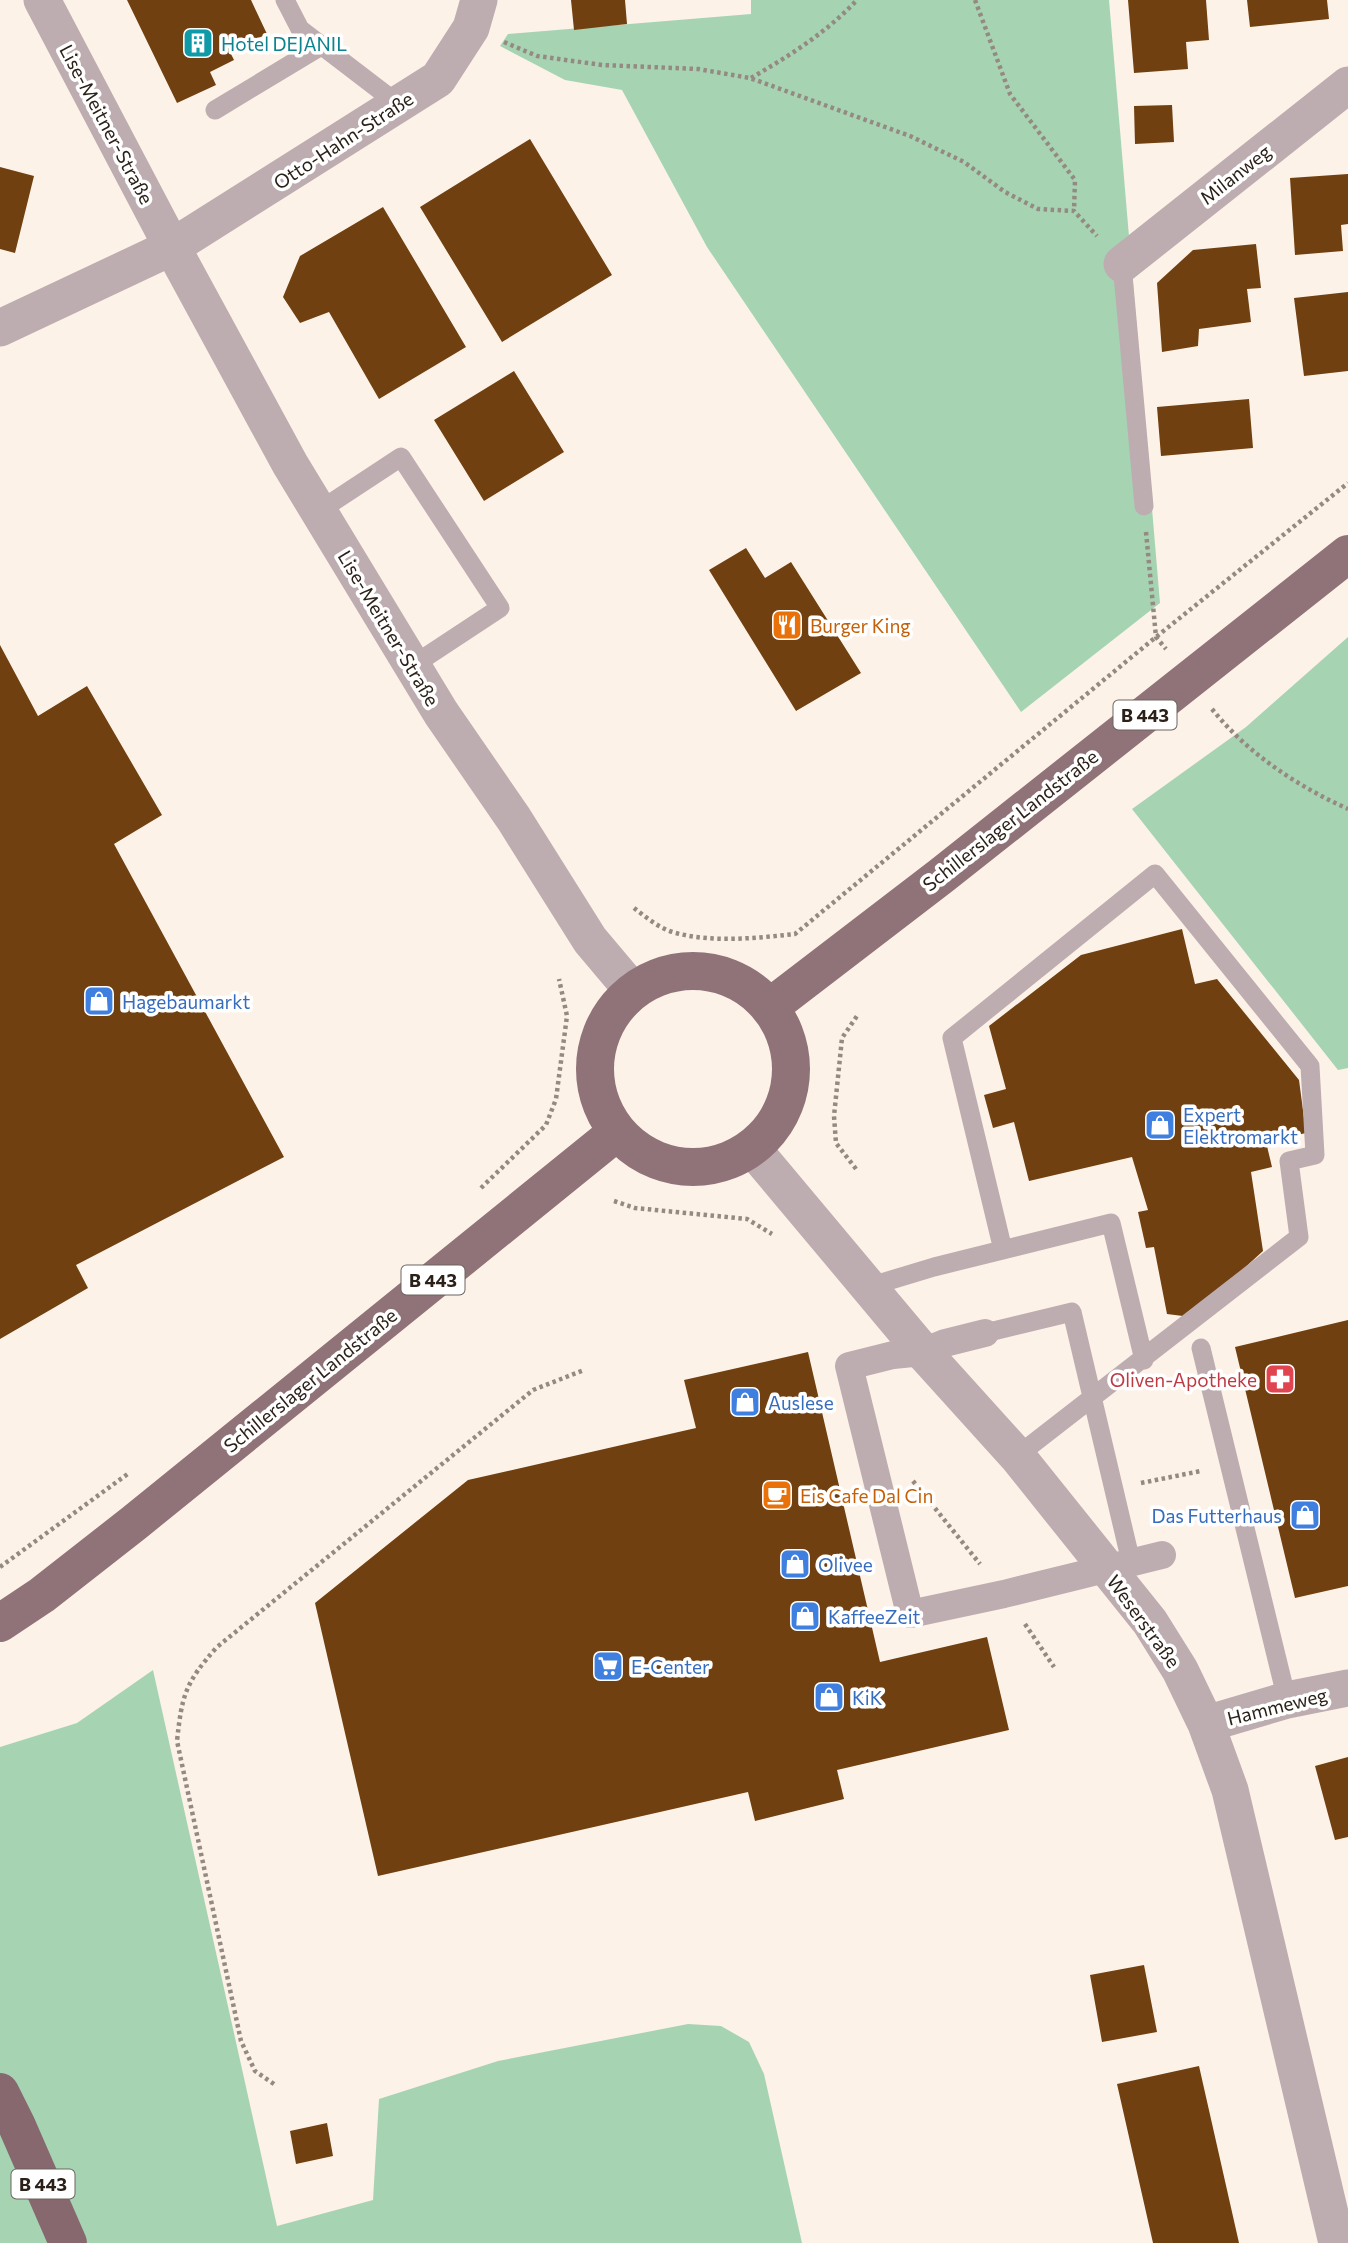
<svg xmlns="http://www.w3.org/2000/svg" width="1348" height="2243" font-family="Commissioner,sans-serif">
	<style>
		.green { fill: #a6d4b3 }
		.building { fill: #704010 }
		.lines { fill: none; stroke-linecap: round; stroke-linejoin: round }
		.path { stroke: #958a81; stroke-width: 4.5; stroke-dasharray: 3.5 3.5; stroke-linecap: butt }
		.service { stroke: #beadb0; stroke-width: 19 }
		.pedestrian { stroke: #beadb0; stroke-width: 28 }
		.minor { stroke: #beadb0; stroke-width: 37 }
		.primary { stroke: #907378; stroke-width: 38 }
		.trunk { stroke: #87686e; stroke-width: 38 }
		.labels { text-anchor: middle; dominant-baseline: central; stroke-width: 7; stroke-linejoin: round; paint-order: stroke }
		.shield { fill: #fff; stroke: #6b645e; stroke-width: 2 }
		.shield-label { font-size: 18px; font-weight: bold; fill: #2b2119 }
		.culture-label { font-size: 19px; fill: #0d838f; stroke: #fff; text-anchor: start }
		.street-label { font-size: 19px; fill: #2b2119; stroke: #fff }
		.food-label { font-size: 19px; fill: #c56008; stroke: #fff; text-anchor: start }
		.shop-label { font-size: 19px; fill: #366cbe; stroke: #fff; text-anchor: start }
		.health-label { font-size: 19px; fill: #be3a42; stroke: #fff; text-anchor: end }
	</style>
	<rect width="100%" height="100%" fill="#fdf2e8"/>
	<!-- green -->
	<path class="green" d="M751,0H1109L1160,603L1021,712L707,247L622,90L565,80L500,46L508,34L751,14Z
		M1348,637V1068L1338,1070L1132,809L1246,727Z
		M153,1670L277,2226L373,2200L379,2099L498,2061L688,2024L721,2026L749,2042L764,2074L802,2243H0V1747L77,1723Z"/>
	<!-- building -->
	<path class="building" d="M127,0H251L267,34L230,52L234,60L210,72L216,85L177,103Z
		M571,0H625L627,24L574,30Z
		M1128,0H1206L1209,40L1186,42L1188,69L1134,73Z
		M1247,0H1327L1329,19L1250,27Z
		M1172,105L1174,142L1135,144L1134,106Z
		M530,139L612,275L502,342L420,207Z
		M0,167L34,176L15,253L0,249Z
		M1348,174V224L1341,225L1343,251L1295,255L1290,178Z
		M383,207L466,347L379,399L329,312L300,323L283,297L300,256Z
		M1256,244L1261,288L1247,289L1251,322L1199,329L1198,346L1162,352L1157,283L1193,250Z
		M1348,292V371L1304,376L1294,298Z
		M514,371L564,452L484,501L434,420Z
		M1249,399L1253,448L1161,456L1157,407Z
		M746,548L765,578L791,562L861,673L796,711L709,570Z
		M0,645L38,716L87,686L162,815L114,844L284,1157L76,1265L88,1288L0,1339Z
		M1182,929L1195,984L1217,979L1299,1080L1306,1133L1266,1142L1272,1167L1251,1172L1263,1251L1191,1317L1167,1314L1154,1247L1146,1248L1138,1212L1148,1210L1132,1157L1029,1181L1014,1122L993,1128L984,1095L1006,1089L989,1026L1081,955Z
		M1348,1320V1586L1295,1598L1235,1347Z
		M808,1352L880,1662L987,1637L1009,1730L837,1770L844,1799L755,1821L748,1792L378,1876L315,1603L468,1480L696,1428L684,1380Z
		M1348,1757V1837L1335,1840L1315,1766Z
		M1144,1965L1157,2032L1102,2042L1090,1975Z
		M1199,2066L1239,2243H1153L1117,2084Z
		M327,2123L333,2156L296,2164L290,2131Z"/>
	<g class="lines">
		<!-- path -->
		<path class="path" d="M975,0L1010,94L1075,180L1074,211
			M504,42L537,56L602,65L698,69L750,78L910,136L964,162L1005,192L1038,209L1074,211L1097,236
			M751,78C789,56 826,33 857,0
			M1146,532L1156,637L1166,649
			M1212,709C1247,753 1297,786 1348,809
			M634,908C647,918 660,929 676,933C713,943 757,938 795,934L1156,637L1348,483
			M856,1169L836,1143L834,1116L842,1038L857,1016
			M481,1188L546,1125L556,1099L567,1016L559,979
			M614,1201L635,1208L747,1219L772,1234
			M913,1481L980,1564
			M1141,1483L1201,1471
			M0,1567L129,1473
			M1025,1624L1054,1667
			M274,2084L255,2071L241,2041L177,1741C182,1695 185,1683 217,1647L533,1390L584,1370"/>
		<!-- service -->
		<path class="service" d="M285,0L300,29L398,104
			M215,110L321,46
			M1122,264L1144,506
			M319,511L401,457L500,608L412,666
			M1003,1250L952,1038L1155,874L1310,1066L1315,1155L1289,1161L1299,1237L1017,1456
			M868,1287L934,1267L1111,1223L1144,1360
			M985,1333L1072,1312L1131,1562
			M1201,1348L1287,1700"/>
		<!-- pedestrian -->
		<path class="pedestrian" d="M985,1333L945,1343L923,1352L893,1355L849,1366L910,1614L1004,1594L1162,1555"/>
		<!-- minor -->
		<path class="minor" d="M42,0L172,247L290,464L441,713L514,819L590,940L633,991
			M1122,264L1348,85
			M0,328L172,247L438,79L471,28L479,0
			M752,1148L923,1352L1017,1456L1150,1622L1180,1670L1206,1724L1230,1790L1337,2243
			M1206,1724L1287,1700L1348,1688"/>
		<!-- primary -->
		<path class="primary" d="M595 1069a98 98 0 1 1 196 0a98 98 0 1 1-196 0Z
			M770,1007L941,876L1348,554
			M0,1623L42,1595L134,1523L617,1132"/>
		<!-- trunk -->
		<path class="trunk" d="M0,2092L17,2126L68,2243"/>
	</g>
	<!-- icons -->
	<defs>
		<g id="building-square" transform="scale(1.575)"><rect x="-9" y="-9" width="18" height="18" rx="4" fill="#0f9aa8" stroke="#fff"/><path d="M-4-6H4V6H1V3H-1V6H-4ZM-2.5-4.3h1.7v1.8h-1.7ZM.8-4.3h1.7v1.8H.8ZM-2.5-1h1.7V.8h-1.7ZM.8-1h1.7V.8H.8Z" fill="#fff"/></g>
		<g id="restaurant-square" transform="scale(1.575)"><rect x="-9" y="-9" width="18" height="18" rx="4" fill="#e8710a" stroke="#fff"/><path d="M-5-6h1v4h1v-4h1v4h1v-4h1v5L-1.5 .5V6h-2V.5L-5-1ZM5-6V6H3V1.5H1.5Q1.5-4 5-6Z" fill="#fff"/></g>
		<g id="shop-square" transform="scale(1.575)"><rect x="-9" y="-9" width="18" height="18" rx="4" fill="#3f7fe0" stroke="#fff"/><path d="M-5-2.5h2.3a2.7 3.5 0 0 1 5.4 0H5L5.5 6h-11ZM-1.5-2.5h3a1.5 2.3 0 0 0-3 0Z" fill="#fff"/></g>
		<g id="pharmacy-square" transform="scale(1.575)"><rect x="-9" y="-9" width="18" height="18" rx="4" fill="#e0444e" stroke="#fff"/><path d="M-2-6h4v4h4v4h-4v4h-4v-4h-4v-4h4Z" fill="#fff"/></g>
		<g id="cafe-square" transform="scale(1.575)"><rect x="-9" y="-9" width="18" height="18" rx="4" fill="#e8710a" stroke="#fff"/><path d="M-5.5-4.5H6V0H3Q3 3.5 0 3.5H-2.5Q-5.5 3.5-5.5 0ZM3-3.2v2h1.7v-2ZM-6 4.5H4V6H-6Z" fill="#fff"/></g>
		<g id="supermarket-square" transform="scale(1.575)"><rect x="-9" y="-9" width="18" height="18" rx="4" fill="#3f7fe0" stroke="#fff"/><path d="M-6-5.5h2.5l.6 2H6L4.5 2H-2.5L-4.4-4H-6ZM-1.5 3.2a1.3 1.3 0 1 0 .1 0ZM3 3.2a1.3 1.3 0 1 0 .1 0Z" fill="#fff"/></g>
	</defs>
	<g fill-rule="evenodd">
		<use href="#building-square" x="198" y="43"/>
		<use href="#restaurant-square" x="787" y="625"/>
		<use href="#shop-square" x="99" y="1001"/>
		<use href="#shop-square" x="1160" y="1125"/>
		<use href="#pharmacy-square" x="1280" y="1379"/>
		<use href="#shop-square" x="745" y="1402"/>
		<use href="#cafe-square" x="777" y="1495"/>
		<use href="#shop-square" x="1305" y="1515"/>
		<use href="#shop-square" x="795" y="1564"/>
		<use href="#shop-square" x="805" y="1616"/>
		<use href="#supermarket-square" x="608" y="1666"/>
		<use href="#shop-square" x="829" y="1697"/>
	</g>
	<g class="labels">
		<!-- shield labels -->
		<g class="shield">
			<rect x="1113.5" y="700.5" width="63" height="29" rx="5"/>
			<rect x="401.5" y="1265.5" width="63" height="29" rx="5"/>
			<rect x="11.5" y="2169.5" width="63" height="29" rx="5"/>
		</g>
		<g class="shield-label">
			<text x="1145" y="715">B 443</text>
			<text x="433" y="1280">B 443</text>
			<text x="43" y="2184">B 443</text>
		</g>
		<!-- culture labels -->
		<g class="culture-label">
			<text x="221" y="43">Hotel DEJANIL</text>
		</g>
		<!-- street labels -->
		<g class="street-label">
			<text transform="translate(107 124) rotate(62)">Lise-Meitner-Straße</text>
			<text transform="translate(343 140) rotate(-33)">Otto-Hahn-Straße</text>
			<text transform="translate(1235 174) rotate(-38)">Milanweg</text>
			<text transform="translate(389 628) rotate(59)">Lise-Meitner-Straße</text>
			<text transform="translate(1010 820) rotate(-38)">Schillerslager Landstraße</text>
			<text transform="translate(310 1380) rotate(-39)">Schillerslager Landstraße</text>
			<text transform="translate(1144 1621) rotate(54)">Weserstraße</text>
			<text transform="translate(1277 1706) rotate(-14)">Hammeweg</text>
		</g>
		<!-- food labels -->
		<g class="food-label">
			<text x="810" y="625">Burger King</text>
			<text x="800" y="1495">Eis Cafe Dal Cin</text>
		</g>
		<!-- shop labels -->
		<g class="shop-label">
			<text x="122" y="1001">Hagebaumarkt</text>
			<text x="1183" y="1114">Expert<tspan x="1183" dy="22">Elektromarkt</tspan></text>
			<text x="768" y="1402">Auslese</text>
			<text x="1282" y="1515" text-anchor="end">Das Futterhaus</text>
			<text x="818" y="1564">Olivee</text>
			<text x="828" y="1616">KaffeeZeit</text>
			<text x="631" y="1666">E-Center</text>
			<text x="852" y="1697">KiK</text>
		</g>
		<!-- health labels -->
		<g class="health-label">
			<text x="1257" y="1379">Oliven-Apotheke</text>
		</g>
	</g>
</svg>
